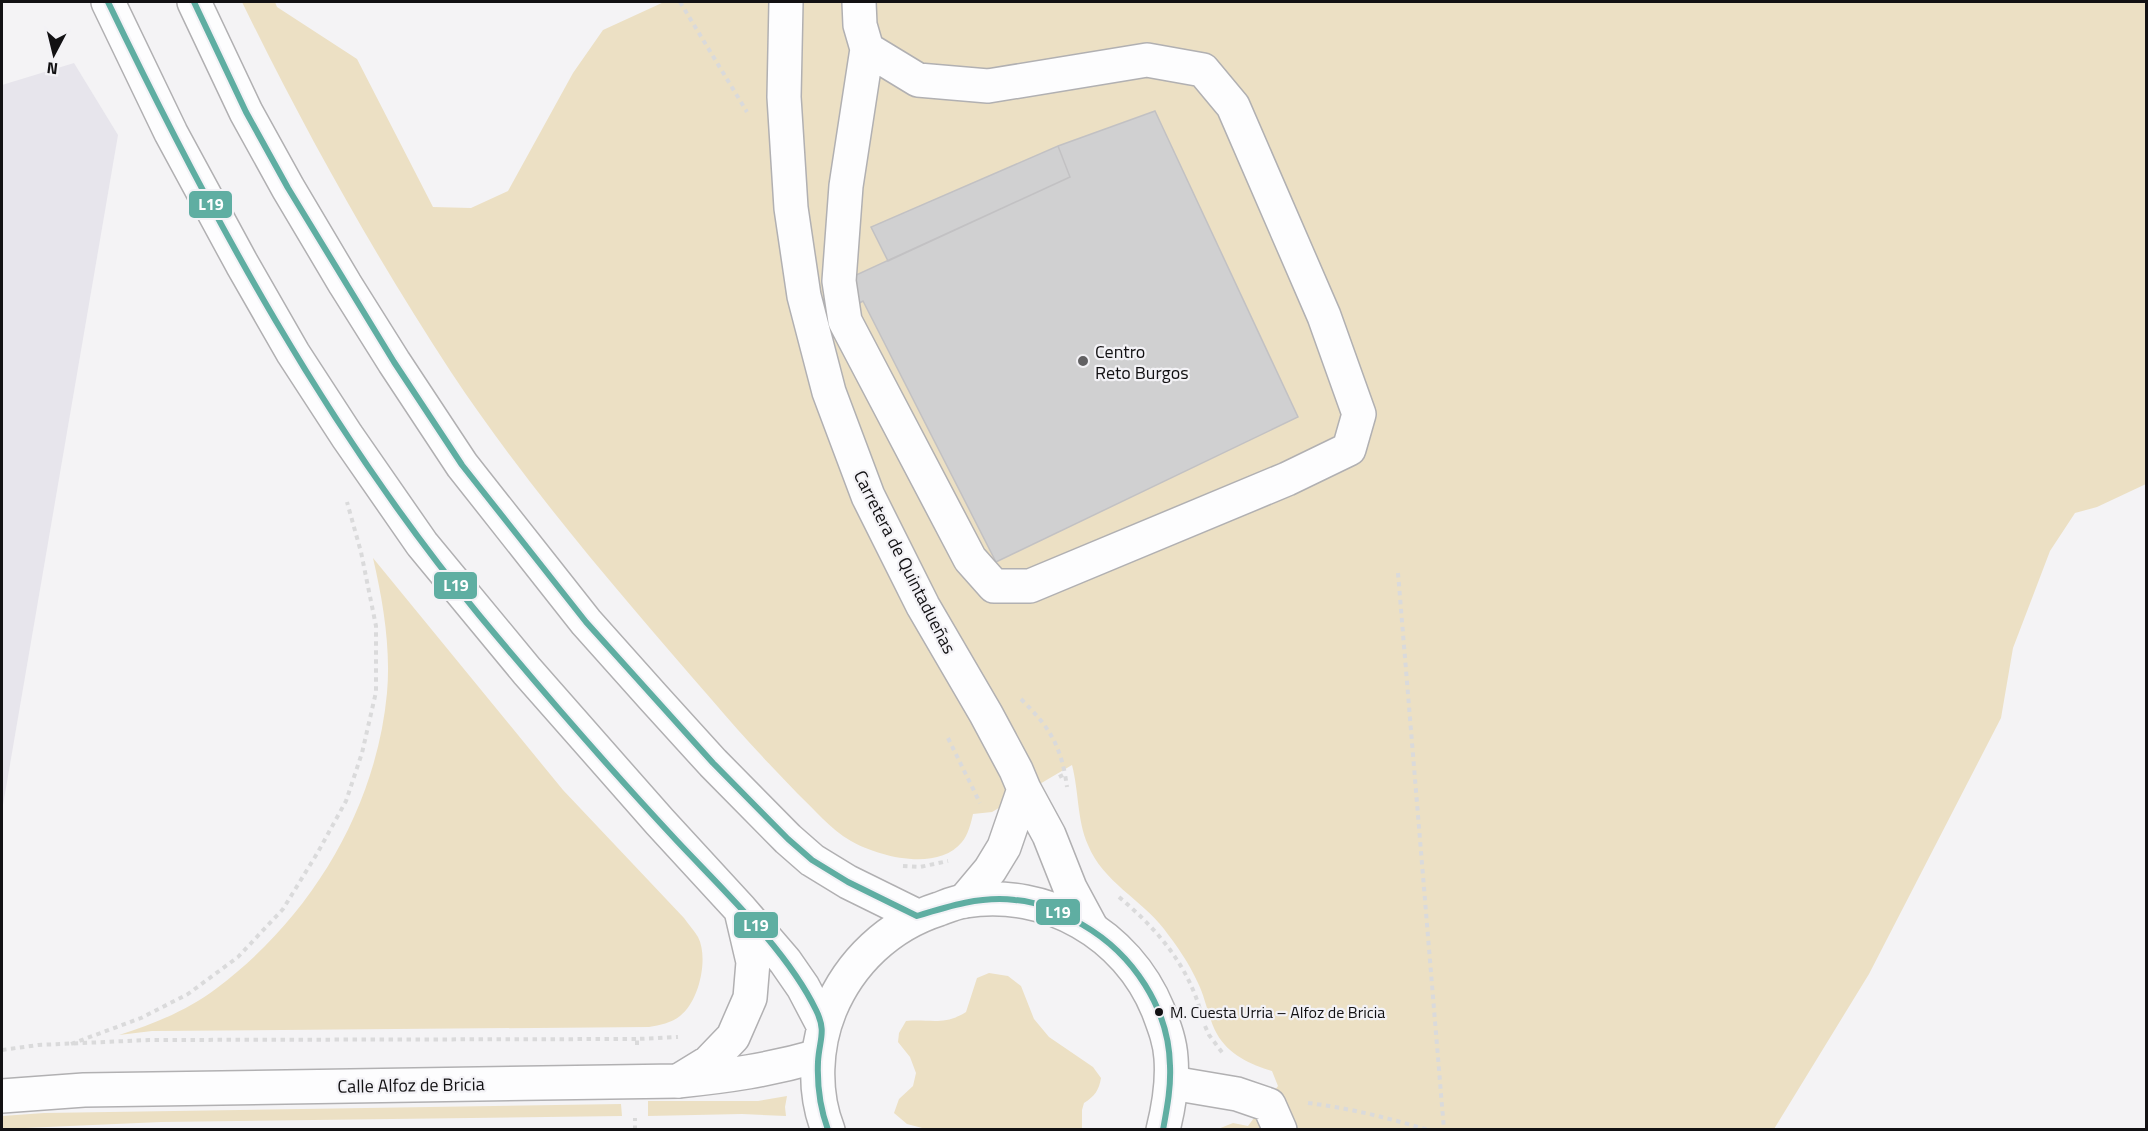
<svg xmlns="http://www.w3.org/2000/svg" width="2148" height="1131" font-family="'Titillium Web',sans-serif">
	<style>
		.built { fill: #e7e5ec }
		.green { fill: #ece0c4 }
		.building { fill: #d0d0d1; stroke: #c2c1c3; stroke-width: 1.5 }
		.lines { fill: none; stroke-linecap: round; stroke-linejoin: round }
		.minor-casing { stroke: #b1b0b2; stroke-width: 36 }
		.major-casing { stroke: #b1b0b2; stroke-width: 36 }
		.path { stroke: #dadadb; stroke-width: 4; stroke-dasharray: 4.5 4.5; stroke-linecap: butt }
		.minor { stroke: #fdfdfe; stroke-width: 33 }
		.major { stroke: #fdfdfe; stroke-width: 33 }
		.bus-1-casing { stroke: #f3f2f6; stroke-width: 10 }
		.bus-1 { stroke: #5faea2; stroke-width: 6 }
		.poi-dot { fill: #616062; stroke: #f3f2f6; stroke-width: 2 }
		.bus-dot { fill: #121113; stroke: #f3f2f6; stroke-width: 2 }
		.labels { text-anchor: middle; dominant-baseline: central; stroke-width: 4.5; stroke-linejoin: round; paint-order: stroke }
		.bus-label { font-size: 16px; fill: #121113; stroke: #f3f2f6; text-anchor: start }
		.poi-label { font-size: 18px; fill: #121113; stroke: #f3f2f6; text-anchor: start }
		.street-label { font-size: 18px; fill: #121113; stroke: #f3f2f6 }
		.line-badge { stroke: #f3f2f6; stroke-width: 2 }
		.badge-label { font-size: 16px; text-anchor: middle; font-weight: bold; fill: #fff }
	</style>
	<rect width="100%" height="100%" fill="#f4f3f5"/>
	<!-- built -->
	<path class="built" d="M74,63L118,135L2,811V85Z"/>
	<!-- green -->
	<path class="green" d="M242,2H275L277,7L357,59L433,207L471,208L508,191L573,73L603,30L664,2H2146V484L2097,507L2075,513L2050,551L2013,648L2001,718L1869,974L1774,1129H1218L1233,1123L1248,1126L1278,1086L1272,1071C1251,1065 1228,1054 1217,1034C1208,1018 1206,999 1198,983C1189,963 1177,946 1164,929C1141,899 1103,882 1088,845C1077,820 1079,792 1072,765L992,812L973,814C971,823 968,835 962,842C938,872 879,857 851,841C830,829 814,809 797,793C768,763 739,732 712,700C621,595 528,488 451,372C373,253 304,129 242,2Z
		M373,558L563,790L684,918C688,924 694,930 698,937C709,958 699,1002 680,1016C671,1023 660,1025 649,1027L152,1031L119,1035C154,1024 188,1010 217,988C310,918 376,810 387,693C391,648 383,601 373,558Z
		M989,973L1008,976L1021,986L1034,1019L1049,1037L1093,1067L1101,1078C1099,1090 1095,1096 1084,1103L1082,1110V1129H926L907,1124L894,1113L899,1099L913,1086L916,1073L910,1057L898,1042L899,1033L906,1021C931,1019 944,1026 966,1012L977,978Z
		M787,1096L785,1107L786,1116L742,1114L648,1116V1101H758Z
		M621,1104L622,1116L161,1122L2,1129V1116L44,1113Z"/>
	<!-- building -->
	<path class="building" d="M1155,111L1298,417L996,562L863,301L856,305L843,281L1070,177L1058,146Z
		M1058,146L1070,177L888,261L871,227Z"/>
	<g class="lines">
		<!-- minor casing -->
		<g class="minor-casing">
			<path id="minor" d="M786,2L784,97L791,208L804,296L829,392L868,496L923,606L986,714L1016,770L1024,789L1049,835L1070,888L1091,927
				M859,2L860,25L867,49L846,186L839,281L845,321L970,559L994,586H1030L1287,479L1349,449L1359,414L1324,316L1233,106L1203,70L1147,60L988,86L918,80L867,49
				M964,901L990,870L1004,847L1024,789
				M1172,1083L1237,1094L1269,1105L1280,1130
				M2,1096L84,1090L678,1081C728,1076 769,1070 818,1056"/>
		</g>
		<!-- major casing -->
		<g class="major-casing">
			<path id="major" d="M108,2L171,133L242,264L293,353L347,436L422,544L527,671L660,822L741,910L785,961L803,987L824,1027
				M194,2L246,112L288,188L345,284L394,362L462,465L541,565L586,622L653,697L713,763L788,839L812,860L848,882L917,916
				M678,1081L709,1062L733,1037L750,998L753,962L742,915
				M828,1130C813,1092 815,1047 830,1010C850,962 889,925 939,909C947,906 956,902 965,901C1047,888 1127,934 1158,1010C1164,1026 1170,1041 1171,1058C1173,1083 1169,1106 1163,1130"/>
		</g>
		<!-- path -->
		<path class="path" d="M680,2L747,112
			M1398,573L1444,1130
			M1021,699C1046,724 1058,740 1065,774
			M948,738L980,803
			M1059,777L1065,774L1067,787
			M903,866L920,867L948,861
			M1119,897C1157,929 1188,965 1201,1013
			M1205,1026L1209,1035L1224,1055
			M71,1044L141,1018L188,994L238,957L283,909L318,852L346,801L362,753L376,692V626L361,552L347,502
			M637,1045V1039L678,1037
			M2,1050L38,1045L149,1040L637,1039
			M1308,1103C1349,1108 1389,1118 1428,1130
			M635,1130V1118"/>
		<!-- minor -->
		<use href="#minor" class="minor"/>
		<!-- major -->
		<use href="#major" class="major"/>
		<!-- bus-1 casing -->
		<g class="bus-1-casing">
			<path id="bus-1" d="M108,2C212,218 326,429 479,615C543,692 609,768 677,841C723,890 787,950 816,1010C827,1032 819,1040 818,1062C817,1085 820,1108 828,1130
				M194,2L246,112L288,188L394,362L462,465L586,622L713,763L788,839L812,860L848,882L917,916C949,906 981,896 1015,900C1040,902 1062,913 1083,925C1133,954 1169,1008 1170,1066C1171,1088 1167,1108 1163,1130"/>
		</g>
		<!-- bus-1 -->
		<use href="#bus-1" class="bus-1"/>
	</g>
	<!-- markers -->
	<circle class="poi-dot" cx="1083" cy="361" r="6"/>
	<circle class="bus-dot" cx="1159" cy="1012" r="5"/>
	<g class="labels">
		<!-- bus labels -->
		<g class="bus-label">
			<text x="1170" y="1012">M. Cuesta Urria – Alfoz de Bricia</text>
		</g>
		<!-- poi labels -->
		<g class="poi-label">
			<text x="1095" y="351">Centro<tspan x="1095" dy="21">Reto Burgos</tspan></text>
		</g>
		<!-- street labels -->
		<g class="street-label">
			<text transform="translate(905 562) rotate(63)">Carretera de Quintadueñas</text>
			<text transform="translate(411 1085) rotate(-1)">Calle Alfoz de Bricia</text>
		</g>
	</g>
	<g class="line-badge">
		<rect x="188" y="190" width="45" height="29" rx="6" fill="#5faea2"/>
		<rect x="433" y="571" width="45" height="29" rx="6" fill="#5faea2"/>
		<rect x="1035" y="898" width="46" height="28" rx="6" fill="#5faea2"/>
		<rect x="733" y="911" width="46" height="28" rx="6" fill="#5faea2"/>
	</g>
	<g class="badge-label">
		<text x="211" y="210">L19</text>
		<text x="456" y="591">L19</text>
		<text x="1058" y="918">L19</text>
		<text x="756" y="931">L19</text>
	</g>
	<!-- border -->
	<rect width="2148" height="1131" fill="none" stroke="#121113" stroke-width="6"/>
	<!-- north arrow -->
	<g transform="translate(54 54) rotate(187)" stroke="#f3f2f6" stroke-width="4.5" paint-order="stroke">
	<path d="M0-4.5L10 22L0 15L-10 22Z" fill="#121113"/>
	<text y="-9" font-size="16" font-weight="bold" text-anchor="middle" fill="#121113">N</text>
	</g>
</svg>
